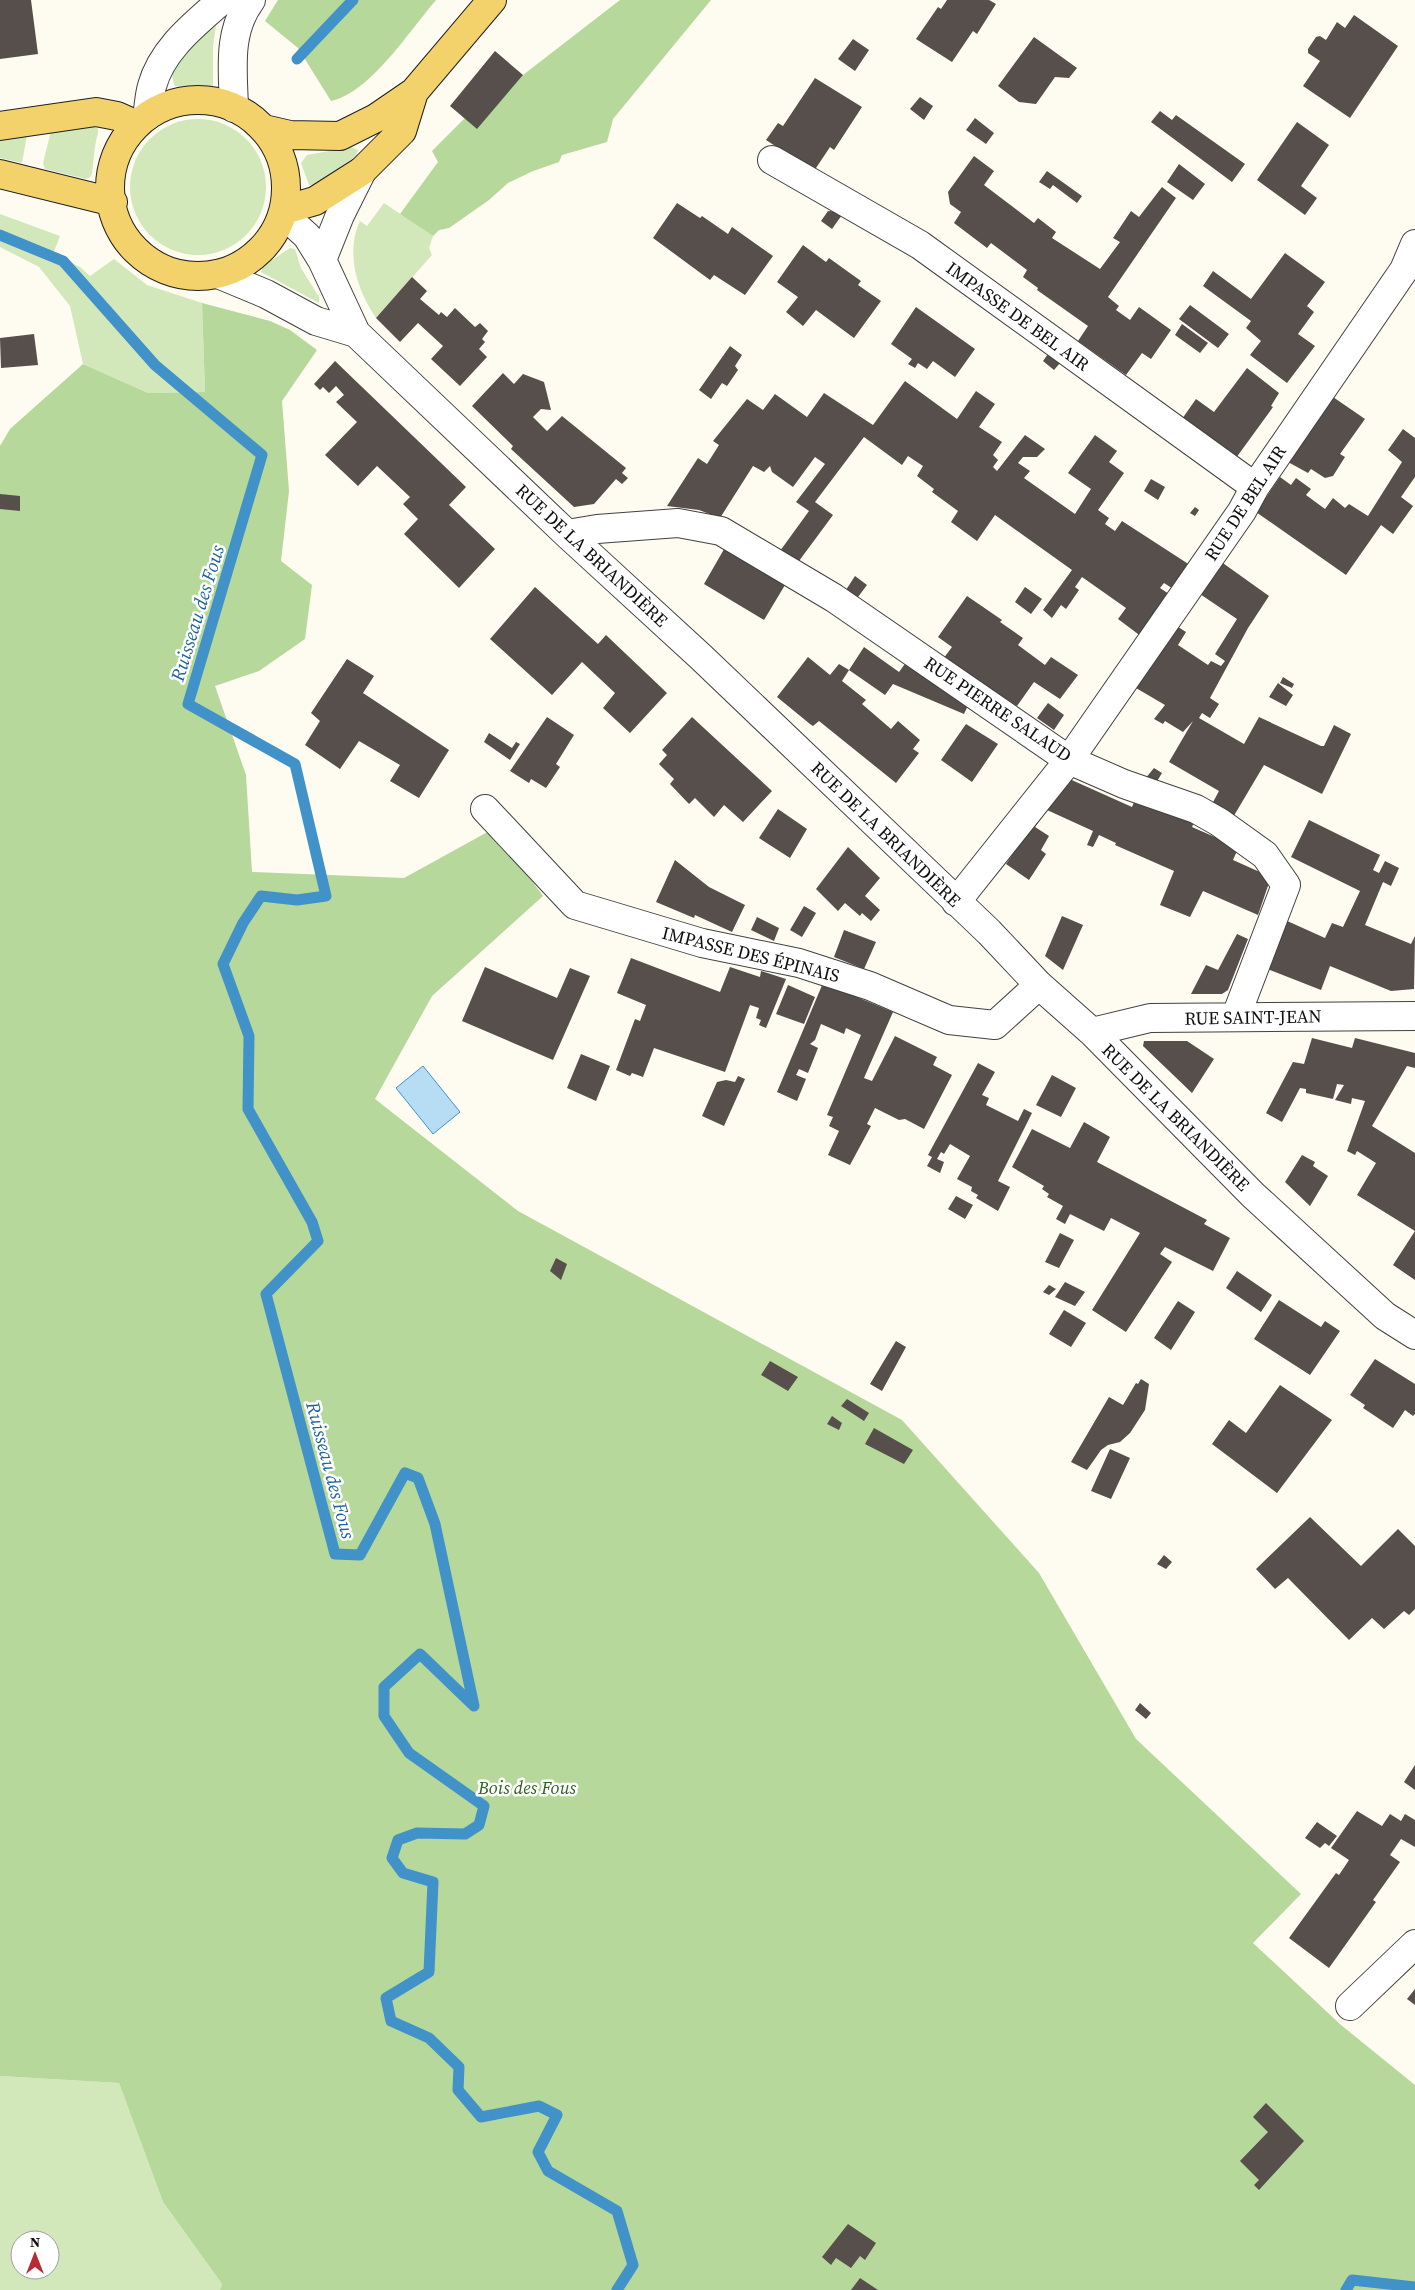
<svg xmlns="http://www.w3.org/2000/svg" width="1415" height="2290" font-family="'Source Serif 4',serif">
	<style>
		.green { fill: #d2e8ba; fill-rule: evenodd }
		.forest { fill: #b6d89a }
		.water { fill: #b6ddf4; stroke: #4092c8 }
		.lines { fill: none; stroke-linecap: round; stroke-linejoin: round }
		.stream { stroke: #4092c8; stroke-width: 11 }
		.building { fill: #564f4b }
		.minor-casing { stroke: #414141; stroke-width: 30 }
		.major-casing { stroke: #1f1f1f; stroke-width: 30 }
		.minor { stroke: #fff; stroke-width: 28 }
		.major { stroke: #f3d26b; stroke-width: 28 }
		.labels { text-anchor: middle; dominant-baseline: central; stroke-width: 5; stroke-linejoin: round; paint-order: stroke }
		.street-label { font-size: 18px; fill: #0e0e0e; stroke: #fff }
		.park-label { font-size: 18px; font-style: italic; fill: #2e6420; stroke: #fff }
		.water-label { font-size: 19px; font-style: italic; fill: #1b649c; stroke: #fff }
	</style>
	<rect width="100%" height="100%" fill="#fefbf0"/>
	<!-- green -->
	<path class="green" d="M213,24L216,26L213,46V86L209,88L175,86C163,64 199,36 213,24Z
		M130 187a68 68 0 1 1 136 0a68 68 0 1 1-136 0Z
		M94,126L98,129V133C94,146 94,160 92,173C91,178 90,177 86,179L45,169L43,163L51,131Z
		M27,135L22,163L0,158V138Z
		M351,147L358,150L356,156L315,185H309L301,163L307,155Z
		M384,203L433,236L429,248L432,255L376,318C357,290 345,253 360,221L367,226Z
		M0,214L60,236L53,254L80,267L90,276L114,259L147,285L202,303L205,392L148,393L83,364L70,306L39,267L0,247Z
		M290,248L295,249L301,268L319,297V303L261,272L264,265Z
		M0,2076L119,2083L163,2202L222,2284L220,2290H0ZM20,2240H50V2270H20Z"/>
	<!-- forest -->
	<path class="forest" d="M278,0H436C410,30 370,93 331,101L298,48L265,21Z
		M620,0H711L613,119L607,142L562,155L559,162L533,171L508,183L489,200L449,228L439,230L433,236L400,214L438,162L432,151L465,118L477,128L523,75Z
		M202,303L270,321L290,330L317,350L282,401L289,491L281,561L312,585L305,639L259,671L215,686L246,775L252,872L404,878L493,829L543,896L432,996L375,1099L518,1211L902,1420L1039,1573L1136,1739L1301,1894L1253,1943L1341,2025L1415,2085V2290H220L222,2284L163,2202L119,2083L0,2076V446L10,429L83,364L148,393L205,392Z"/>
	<!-- water -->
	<path class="water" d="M423,1066L460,1112L433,1134L396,1088Z"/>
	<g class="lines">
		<!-- stream -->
		<path class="stream" d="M297,59L353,0
			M0,235L63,261L155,365L262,455L188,704L295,764L326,896L297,900L261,896L243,923L223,964L249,1036L248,1109L312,1222L318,1241L266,1294L335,1554L360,1555L405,1473L418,1478L435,1524L474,1706L420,1654L384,1687V1716L409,1753L484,1806L479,1825L465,1834L417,1833L398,1840L392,1858L403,1873L433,1882L429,1972L386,1998L391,2021L429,2038L459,2067L458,2090L481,2117L539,2106L557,2115L538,2152L548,2171L617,2211L633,2265L617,2290
			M1346,2290L1352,2280L1415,2287"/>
	</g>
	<!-- building -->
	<path class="building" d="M0,0H31L38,54L0,59Z
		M947,0H989L996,4L977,34L973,31L952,62L916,39L938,7L941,9Z
		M1354,15L1398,46L1350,118L1303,86L1320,61L1308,53V49L1316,37L1320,36L1326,40L1337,22L1345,28Z
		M1034,37L1077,68L1069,78L1055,77L1036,104L1019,102L998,86Z
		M853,39L869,50L855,71L838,59Z
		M495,51L523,75L477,129L450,106Z
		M815,78L862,107L834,150L830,147L814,171L766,140L778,123L783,126Z
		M920,97L933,106L924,120L910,109Z
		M1160,111L1172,120L1176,115L1245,164L1232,182L1151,122Z
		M975,118L994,133L986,144L966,130Z
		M1297,122L1329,145L1301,186L1317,198L1305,215L1257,180Z
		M974,156L994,171L984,185L1034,223L1038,218L1056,232L1052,238L1100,269L1120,242L1113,238L1131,211L1139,217L1162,187L1176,198L1108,297L1119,306L1116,310L1130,320L1139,307L1171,330L1151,359L1142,353L1126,375L1078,341L1088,326L1037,290L1038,288L1023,277L1027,270L991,243L987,248L954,223L961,212L950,204L948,192Z
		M1179,164L1205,184L1193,200L1167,182Z
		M1047,171L1082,196L1077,203L1053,185L1050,189L1039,182Z
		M677,203L700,218L702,216L728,234L732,227L773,256L745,295L714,275L710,280L653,238Z
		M828,211L844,212L832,229L821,221Z
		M803,245L826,262L829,258L847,271L861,281L858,285L881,301L854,338L816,310L803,326L786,312L798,297L777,282Z
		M1285,253L1325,282L1307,306L1314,312L1298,334L1315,346L1287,383L1250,355L1261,341L1246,328L1251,321L1203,286L1213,271L1251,299Z
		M412,277L427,291L420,299L439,315L441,312L447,317L455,308L475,327L480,323L488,331L482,339L485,342L479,349L487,357L460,386L431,359L443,346L418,323L400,342L376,318Z
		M1190,305L1229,334L1218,348L1179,319Z
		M916,307L975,349L955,377L933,361L927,369L918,363L915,368L908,364L912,359L891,344Z
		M1182,324L1208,343L1200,353L1175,335Z
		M34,334L38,365L1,368L0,338Z
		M730,346L742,355L735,366L738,370L727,386L722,383L711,399L699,390Z
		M1048,354L1060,363L1054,370L1043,361Z
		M335,361L466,487L449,505L495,549L459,588L404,534L418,519L403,504L410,497L377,466L358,486L325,455L357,422L336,402L344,395L336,386L329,393L323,387L320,390L314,384Z
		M1247,368L1279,393L1271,406L1273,407L1236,458L1182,419L1196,399L1214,412Z
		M503,373L514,384L523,374L544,382L551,410L541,409L533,417L547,431L562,416L626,468L622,473L628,478L622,484L616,479L594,504L574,507L511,449L513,446L472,406Z
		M905,381L957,419L976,391L995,404L979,427L1002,442L993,455L998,460L993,467L997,471L1025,435L1045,449L1037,457H1023L1018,463L1030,471L1024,478L1075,514L1091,489L1068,473L1095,435L1117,451L1109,462L1124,473L1098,510L1109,518L1105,524L1115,531L1122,521L1193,567L1175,590L1164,583L1160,588L1172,596L1142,637L1118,619L1126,608L1082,577L1075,587L1079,590L1066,609L1061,605L1052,618L1043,610L1072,570L995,515L977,541L951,522L958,511L932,492L934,489L917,476L923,466L908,456L902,465L864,437L815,502L833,515L799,561L780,551L809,511L796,502L825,464L815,457L793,487L772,472L770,466L764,472L753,466L720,518L699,510L667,506L698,458L707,464L719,445L713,441L747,399L763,410L775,394L807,417L824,393L873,425Z
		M1333,397L1365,419L1340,454L1345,457L1333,476L1325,478L1311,469L1308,473L1288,462Z
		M1403,429L1415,438V477L1401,497L1413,506L1393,534L1381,525L1346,575L1256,512L1280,477L1291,485L1296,478L1311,489L1306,495L1325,509L1333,498L1345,508L1349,504L1368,516L1402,462L1388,450Z
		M1151,479L1165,487L1158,500L1144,491Z
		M0,494L20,496V511L0,509Z
		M1195,507L1199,510L1195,516L1190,513Z
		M727,544L788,580L764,620L704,584Z
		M1220,561L1269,596L1248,628L1210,698L1219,704L1210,718L1202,713L1199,718L1244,744L1259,717L1321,746H1324L1334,725L1351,734L1322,794L1264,765L1232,819L1212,804L1219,791L1169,762L1193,721L1183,732L1165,721L1163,724L1154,719L1165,705L1136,688L1175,625L1186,632L1178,645L1208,665L1211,661L1221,666L1225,661L1215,654L1237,619L1197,592Z
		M855,576L867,585L855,601L844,593Z
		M535,587L598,644L606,635L667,693L630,733L603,708L615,693L582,662L552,695L490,639Z
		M1025,587L1042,599L1031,614L1015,602Z
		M967,596L1002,620L1000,622L1023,638L1018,645L1045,665L1051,657L1078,675L1060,699L1034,682L1017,706L943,659L952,647L938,637Z
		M864,647L899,672L910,657L971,699L964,714L893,684L885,695L849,670Z
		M808,657L830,675L839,664L849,670L842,681L866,700L862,704L891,729L898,721L920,740L913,749L919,753L896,783L819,721L813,726L810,724L777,697Z
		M347,659L374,676L363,693L449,750L419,798L390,781L400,765L359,741L340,769L305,745L320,721L311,713Z
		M1283,677L1294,684L1292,688L1280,683Z
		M1278,683L1293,695L1286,706L1269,697Z
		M1048,703L1064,715L1054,730L1037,718Z
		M547,717L574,735L556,764L560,767L546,788L531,779L529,783L510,771Z
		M692,717L772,791L743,822L724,805L714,817L695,798L689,804L670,784L674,779L659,764L667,755L662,750Z
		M966,724L998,744L972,782L941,760Z
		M489,733L512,748L516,742L520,744L510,760L484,742Z
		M1154,768L1162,773L1156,783L1145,779Z
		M1065,777L1132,807L1138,793L1196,818L1192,827L1224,841L1240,844L1233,860L1271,877L1258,915L1203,891L1190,917L1160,905L1174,871L1115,845L1116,843L1099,835L1093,847L1087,845L1093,831L1047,810L1035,827L1049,836L1041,850L1046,854L1029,880L1006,864Z
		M778,809L807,829L790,858L759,838Z
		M1309,820L1380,855L1373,870L1379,873L1385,861L1399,868L1391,886L1383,882L1365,925L1411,944L1415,936L1414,989L1391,991L1330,966L1321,990L1265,968L1285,920L1325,938L1332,923L1343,927L1360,891L1291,857Z
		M848,847L880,878L865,896L880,910L871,921L862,913L860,916L845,903L838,911L816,889Z
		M675,860L709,887L745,905L732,932L695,915L694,918L656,902Z
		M804,906L816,913L802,937L790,930Z
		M1062,916L1083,925L1063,970L1045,956Z
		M757,917L779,928L774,941L751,930Z
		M844,930L876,942L864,969L834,957Z
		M1237,934L1248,939L1228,990L1222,994H1191L1206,965L1218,970Z
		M631,958L720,992L730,967L760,977L761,971L786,979L766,1028L759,1025L761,1020L756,1018L759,1008L750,1005L725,1072L654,1048L643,1077L632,1073L630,1076L616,1070L635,1019L640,1021L646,1005L617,993Z
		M485,967L557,998L570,968L590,976L553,1060L462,1021Z
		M823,983L893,1012L864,1078L872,1081L895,1036L937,1057L933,1065L952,1075L924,1129L905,1119L899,1120L875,1108L867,1124L871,1126L850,1165L828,1155L839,1131L829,1126L833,1117L827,1115L861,1035L846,1028L844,1034L821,1024L815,1040L810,1044L818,1048L808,1073L799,1069L796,1075L806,1079L797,1101L777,1092Z
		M788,985L815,997L804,1024L776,1014Z
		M1312,1038L1352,1048L1355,1038L1415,1053V1068L1407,1066L1372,1126L1415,1153V1280L1393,1265L1415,1231L1357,1195L1376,1163L1357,1151L1355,1155L1347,1151L1365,1101L1352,1098L1351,1104L1335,1100L1344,1085L1337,1084L1333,1099L1306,1093V1089L1300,1088L1282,1122L1266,1113L1293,1062L1304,1064Z
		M1144,1041H1187L1214,1059L1192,1093L1143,1046Z
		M581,1054L610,1066L596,1101L567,1088Z
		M978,1063L995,1072L982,1095L989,1098L986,1105L1018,1121L1024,1109L1032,1113L998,1181L1010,1187L998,1211L976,1198L978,1195L971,1191L972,1187L957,1179L970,1156L950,1144L944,1154L941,1152L937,1159L944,1162L940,1173L927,1166L932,1157L928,1155Z
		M1052,1075L1076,1088L1061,1117L1036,1105Z
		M738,1076L745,1079L724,1126L702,1116L717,1082L726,1080L735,1082Z
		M1084,1122L1110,1137L1097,1162L1207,1220L1204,1224L1230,1238L1213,1271L1165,1247L1160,1254L1172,1262L1126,1332L1092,1310L1140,1233L1111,1218L1104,1231L1070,1214L1065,1224L1056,1219L1063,1206L1047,1197L1049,1194L1042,1189L1044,1186L1012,1167L1032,1129L1070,1148Z
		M1302,1155L1315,1162L1313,1166L1328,1176L1310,1206L1285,1182Z
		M956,1196L973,1205L965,1219L948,1209Z
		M1060,1233L1074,1240L1059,1268L1045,1262Z
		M556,1258L567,1264L561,1280L550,1271Z
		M1237,1271L1272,1295L1261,1312L1226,1288Z
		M1065,1282L1085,1292L1075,1306L1055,1297Z
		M1049,1285L1056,1289L1049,1295L1043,1292Z
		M1279,1300L1321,1327L1325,1321L1340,1331L1310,1375L1254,1339Z
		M1178,1301L1195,1312L1171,1350L1154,1338Z
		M1064,1310L1086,1323L1071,1347L1049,1334Z
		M896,1341L906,1347L882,1391L870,1384Z
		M1375,1359L1415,1384V1414L1413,1416L1405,1410L1393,1428L1363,1408L1365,1405L1350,1395Z
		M770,1361L798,1377L788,1391L761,1375Z
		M1141,1379L1149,1384L1145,1410L1130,1433L1120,1442L1108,1445L1101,1450L1087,1470L1071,1462L1109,1397L1123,1405L1136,1383L1138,1384Z
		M1280,1385L1332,1420L1277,1493L1212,1444L1229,1420L1246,1433Z
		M847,1399L869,1413L864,1421L841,1406Z
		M832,1416L842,1423L839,1430L827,1424Z
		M874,1428L913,1450L904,1464L865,1444Z
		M1110,1449L1130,1458L1111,1499L1091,1491Z
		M1310,1517L1361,1566L1398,1529L1415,1546V1609L1409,1615L1404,1611L1384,1629L1372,1618L1349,1640L1288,1578L1275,1589L1256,1569Z
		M1164,1555L1172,1562L1166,1569L1157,1564Z
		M1140,1703L1151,1713L1146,1719L1135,1710Z
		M1415,1765V1790L1404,1782Z
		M1357,1811L1382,1826L1390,1814L1401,1821L1405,1814L1415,1820V1847L1401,1839L1390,1855L1400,1862L1373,1900L1376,1902L1329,1968L1289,1938L1336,1873L1339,1875L1349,1860L1331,1848Z
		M1317,1822L1337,1836L1329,1846L1325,1843L1320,1848L1305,1838Z
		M1415,1989V2005L1407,1999Z
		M1266,2103L1304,2141L1259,2190L1254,2185L1259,2180L1240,2161L1268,2132L1253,2117Z
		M848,2224L876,2243L865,2260L860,2256L851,2268L836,2258L831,2265L822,2257Z
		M860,2278L878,2290H851Z"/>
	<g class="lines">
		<!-- minor casing -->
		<g class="minor-casing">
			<path id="minor" d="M234,108C233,71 227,32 251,0
				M147,116C149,106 149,96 152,86C162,49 195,24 222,0
				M772,160L920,245L1255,487
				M285,216L307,236L322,260L356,333L567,534L701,657L989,932L1039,985L1092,1032L1253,1195L1385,1316L1415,1335
				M322,260L340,215L362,171
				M218,274L266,294L316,321L356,333
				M567,534L597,529L678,523L721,531L834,598L1069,760L1124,784L1196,809L1219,822L1265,855L1286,885L1236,1016
				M485,809L575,905L702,943L799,963L870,986L949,1020L995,1025L1039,985
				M956,902L1069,760L1242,511L1255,487L1404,270L1415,244
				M1092,1032L1150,1018L1415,1016
				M1350,2006L1415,1944"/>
		</g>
		<!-- major casing -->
		<g class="major-casing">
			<path id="major" d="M110 188a88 88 0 1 1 176 0a88 88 0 1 1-176 0Z
				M0,126L96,112L117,116L135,124
				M264,129L290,135L340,136L376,118L414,92L492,0
				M0,174L113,202
				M287,209L315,201L362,171L402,131L414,92"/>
		</g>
		<!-- minor -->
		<use href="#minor" class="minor"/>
		<!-- major -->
		<use href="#major" class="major"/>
	</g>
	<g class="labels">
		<!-- street labels -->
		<g class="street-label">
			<text transform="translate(1018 316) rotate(36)">IMPASSE DE BEL AIR</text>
			<text transform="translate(1245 503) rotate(-57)">RUE DE BEL AIR</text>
			<text transform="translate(592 555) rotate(43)">RUE DE LA BRIANDIÈRE</text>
			<text transform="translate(998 709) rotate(34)">RUE PIERRE SALAUD</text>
			<text transform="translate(886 834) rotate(44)">RUE DE LA BRIANDIÈRE</text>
			<text transform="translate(751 954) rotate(14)">IMPASSE DES ÉPINAIS</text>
			<text transform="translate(1253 1017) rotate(-1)">RUE SAINT-JEAN</text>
			<text transform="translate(1176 1117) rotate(45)">RUE DE LA BRIANDIÈRE</text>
		</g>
		<!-- park labels -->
		<g class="park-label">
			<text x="527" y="1787">Bois des Fous</text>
		</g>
		<!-- water labels -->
		<g class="water-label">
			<text transform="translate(197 613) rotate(-73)">Ruisseau des Fous</text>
			<text transform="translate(331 1470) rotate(75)">Ruisseau des Fous</text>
		</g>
	</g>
	<!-- north arrow -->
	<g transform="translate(35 2255)"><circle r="24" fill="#ffffff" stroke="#9f9f9f"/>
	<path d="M0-4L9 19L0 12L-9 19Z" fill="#b92b32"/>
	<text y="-8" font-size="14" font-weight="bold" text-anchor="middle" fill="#0e0e0e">N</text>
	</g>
</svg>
